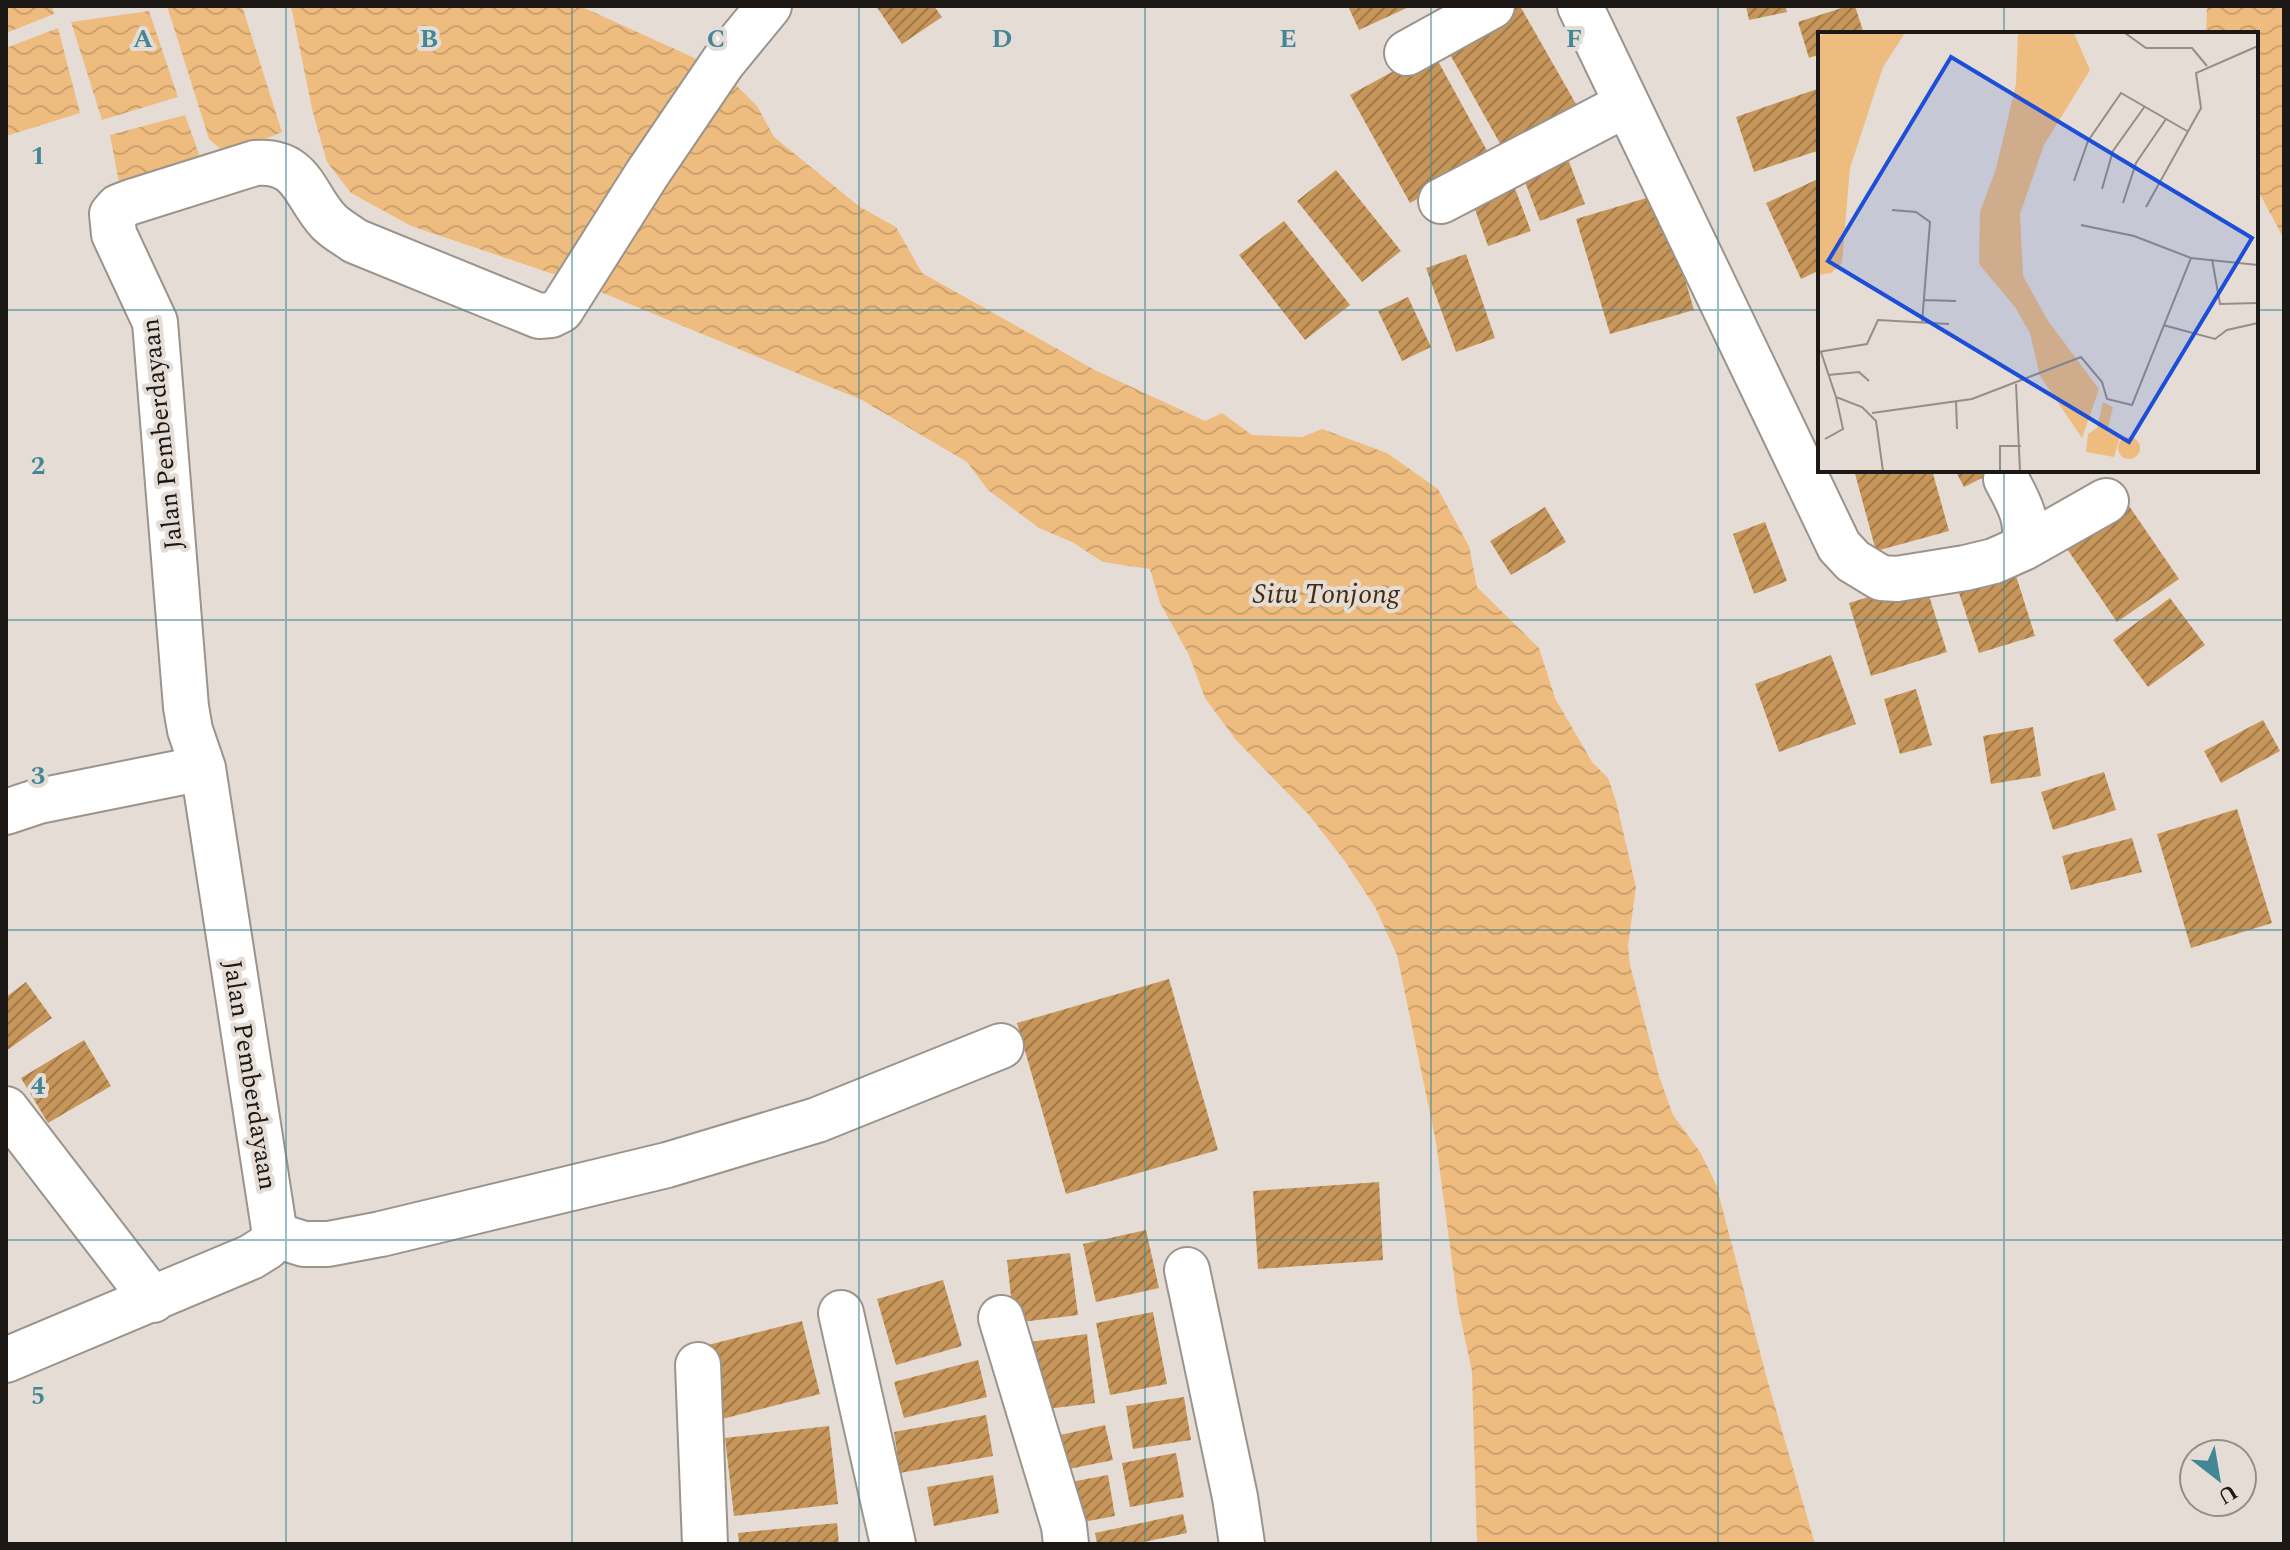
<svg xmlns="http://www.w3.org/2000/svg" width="2290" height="1550" font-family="Spectral,serif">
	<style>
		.water { fill: url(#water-waves) }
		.building { fill: url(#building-hatch) }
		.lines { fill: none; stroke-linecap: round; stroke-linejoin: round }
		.minor-casing { stroke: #9b948c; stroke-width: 48 }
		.minor { stroke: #fff; stroke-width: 44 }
		.grid { fill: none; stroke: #438796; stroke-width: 2; stroke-opacity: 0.55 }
		.labels { text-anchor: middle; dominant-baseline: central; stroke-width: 8; stroke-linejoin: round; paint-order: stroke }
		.street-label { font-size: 26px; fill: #1b1815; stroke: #e5ddd5 }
		.water-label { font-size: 28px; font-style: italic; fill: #412c11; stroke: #e5ddd5 }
		.inset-road { fill: none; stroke: #948e88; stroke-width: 2 }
		.view { fill: #1d4ed8; fill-opacity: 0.15; stroke: #1d4ed8; stroke-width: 4 }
		.inset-edge { fill: none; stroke: #1b1815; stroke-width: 4 }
		.grid-label { font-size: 26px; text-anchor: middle; font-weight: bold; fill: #438796; stroke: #e5ddd5; stroke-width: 8; stroke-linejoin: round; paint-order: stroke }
	</style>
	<defs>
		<pattern id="water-waves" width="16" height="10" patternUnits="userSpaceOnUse" patternTransform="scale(2)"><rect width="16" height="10" fill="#efbc7f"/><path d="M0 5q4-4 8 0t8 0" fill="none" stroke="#cca16d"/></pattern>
		<pattern id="building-hatch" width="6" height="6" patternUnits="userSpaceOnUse" patternTransform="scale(2)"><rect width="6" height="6" fill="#c7965a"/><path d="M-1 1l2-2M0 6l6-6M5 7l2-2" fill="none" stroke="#a17949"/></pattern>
	</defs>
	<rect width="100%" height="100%" fill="#e5ddd5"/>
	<!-- water -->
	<path class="water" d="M6,6H52L54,14L6,33Z
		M167,6H242L282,132L227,155L209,139Z
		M291,6H580L721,70L757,106L774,137L860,207L896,227L922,273L1095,370L1205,421L1222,413L1252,435L1302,437L1322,429L1387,453L1438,489L1469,546L1477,587L1539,648L1555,698L1592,762L1608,778L1616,801L1636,887L1628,946L1630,965L1659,1076L1673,1115L1700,1152L1716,1184L1767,1379L1815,1544H1477L1472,1372L1458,1306L1436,1142L1397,955L1375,907L1344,860L1309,815L1236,740L1205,698L1189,655L1160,603L1150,569L1103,562L1072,542L1039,528L988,490L967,462L862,400L574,281L411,226L351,193L327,162L313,113Z
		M2207,6H2284V239L2256,187V34H2206Z
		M149,11L178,97L102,120L71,22Z
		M58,28L80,113L6,136V48Z
		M185,115L205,171L119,182L110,135Z"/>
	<!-- building -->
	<path class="building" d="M876,6H934L942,17L902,44Z
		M1348,6H1411L1359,30Z
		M1505,6H1520L1576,104L1502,147L1443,42Z
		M1746,6H1785L1787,12L1749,20Z
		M1848,6H1855L1864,34H1820V54L1809,58L1798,22Z
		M1432,50L1491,158L1410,203L1350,95Z
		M1820,88V150L1754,172L1736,117Z
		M1568,159L1585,204L1540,221L1523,177Z
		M1336,170L1401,251L1362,282L1297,201Z
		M1820,178V270L1801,279L1766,203Z
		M1514,186L1531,231L1488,246L1472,201Z
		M1660,194L1694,310L1610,334L1576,219Z
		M1284,221L1350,305L1305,340L1239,255Z
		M1466,254L1495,338L1456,352L1426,268Z
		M1408,297L1431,347L1402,361L1378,311Z
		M1854,470H1932L1949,531L1876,551Z
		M1955,470H1998L1964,487Z
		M2125,500L2179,579L2117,622L2063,543Z
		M1545,507L1566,542L1511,575L1490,541Z
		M1765,522L1787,581L1754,594L1733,534Z
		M2012,563L2035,636L1979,653L1955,581Z
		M1924,580L1947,652L1871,676L1849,603Z
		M2170,598L2205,645L2148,687L2113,640Z
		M1831,655L1856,724L1779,752L1755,684Z
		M1916,689L1932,745L1900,754L1884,699Z
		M2263,720L2280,751L2221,783L2204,751Z
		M2033,727L2041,776L1991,784L1983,736Z
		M2104,772L2116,810L2053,830L2041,792Z
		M2237,809L2272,923L2191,948L2157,834Z
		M2132,838L2142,872L2071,890L2062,856Z
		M1169,979L1218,1150L1066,1194L1017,1023Z
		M26,982L52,1018L6,1051V997Z
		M84,1040L111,1086L48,1123L21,1078Z
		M1379,1182L1383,1260L1258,1269L1253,1191Z
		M1146,1230L1159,1288L1096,1302L1083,1244Z
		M1070,1253L1078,1315L1014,1323L1007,1260Z
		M943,1280L962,1346L896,1365L877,1299Z
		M1153,1312L1167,1384L1110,1395L1096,1323Z
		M802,1321L820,1394L722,1419L704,1346Z
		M1087,1334L1095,1403L1039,1410L1030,1342Z
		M978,1360L987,1397L904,1418L894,1382Z
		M1184,1397L1191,1440L1133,1449L1126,1406Z
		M986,1415L993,1456L900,1473L894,1432Z
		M1105,1425L1113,1460L1064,1470L1056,1436Z
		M829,1426L838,1504L734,1516L725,1438Z
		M1176,1453L1184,1497L1130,1507L1122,1463Z
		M993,1475L999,1513L934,1526L927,1487Z
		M1108,1475L1115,1516L1067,1525L1060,1484Z
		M1183,1514L1187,1533L1134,1544H1097L1095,1533Z
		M837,1523L839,1544H739L738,1533Z"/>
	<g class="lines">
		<!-- minor casing -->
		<g class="minor-casing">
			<path id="minor" d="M1580,6L1839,546L1853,561L1881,578L1897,579L1965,568L1994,561L2023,548L2106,501
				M1407,53L1492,6
				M1441,201L1627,104
				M2006,479C2019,503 2030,521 2023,548
				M6,812L39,801L203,768
				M6,1109L153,1300
				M275,1235L304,1244H328L381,1234L667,1165L817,1120L1001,1046
				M1187,1270L1235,1497L1242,1544
				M841,1313L893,1544
				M1001,1318L1064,1526L1066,1544
				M6,1360L251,1257L267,1247L275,1235L203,768L190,730L186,707L155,322L114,234L112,214L118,207L131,202L255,163C303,159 304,196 329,222C337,230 347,235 355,241L539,316L551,315L561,310L647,174L723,62L769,6
				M698,1365L705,1544"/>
		</g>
		<!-- minor -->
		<use href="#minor" class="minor"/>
	</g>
	<!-- grid -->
	<path class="grid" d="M286,6V1544M572,6V1544M859,6V1544M1145,6V1544M1431,6V1544M1718,6V1544M2004,6V34M6,310H1820M2256,310H2284M2004,470V1544M6,620H2284M6,930H2284M6,1240H2284"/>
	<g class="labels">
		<!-- street labels -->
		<g class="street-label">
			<text transform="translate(162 434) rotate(-96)">Jalan Pemberdayaan</text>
			<text transform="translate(250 1075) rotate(81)">Jalan Pemberdayaan</text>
		</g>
		<!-- water labels -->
		<g class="water-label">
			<text x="1326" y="594">Situ Tonjong</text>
		</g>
	</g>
	<!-- overview -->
	<g transform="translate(1818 32)">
		<rect width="440" height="440" fill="#e5ddd5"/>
		<path d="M7,1H87L65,35L32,136L24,231L13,241L0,243V5ZM200,1H256L272,38L226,113L202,182L205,244L230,289L281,357L264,406L222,344L212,301L197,275L161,232L162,180L178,137L198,52ZM285,370L295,375L289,400L302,405L296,425L268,420L270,402L279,396ZM300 416a11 11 0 1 1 22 0a11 11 0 1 1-22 0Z" fill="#efbc7f"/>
		<path class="inset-road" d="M307,1L328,16H374L389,34M256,149L270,109L303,61L369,99M284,157L295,119L327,74M305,171L318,131L348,87M328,175L383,76L378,41L440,14M74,178L98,180L112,190L104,291M263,193L316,204L373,226M394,227L402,272L440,271M106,268L138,269M345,293L397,307L409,298L440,291M0,320L49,312L60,288L131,292M3,320L18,365L44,375L58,389L65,439M10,343L41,340L51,349M198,352L202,439M138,369L139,397M54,381L154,367L263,325L284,350L289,367L314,373L373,226L440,233M7,407L25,397L18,365M182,439V414H203"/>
		<path class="view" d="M133,25L434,206L311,410L10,229Z"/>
		<rect width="440" height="440" class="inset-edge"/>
	</g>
	<g class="grid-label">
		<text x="143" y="47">A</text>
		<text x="429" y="47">B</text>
		<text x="716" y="47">C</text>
		<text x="1002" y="47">D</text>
		<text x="1288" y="47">E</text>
		<text x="1574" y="47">F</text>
		<text x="38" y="164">1</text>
		<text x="38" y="474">2</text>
		<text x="38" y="784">3</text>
		<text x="38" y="1094">4</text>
		<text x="38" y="1404">5</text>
	</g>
	<!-- border -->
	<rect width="2290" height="1550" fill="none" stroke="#1b1815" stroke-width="16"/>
	<!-- north arrow -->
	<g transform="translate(2218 1478) rotate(149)"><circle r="38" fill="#e5ddd5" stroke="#948e88" stroke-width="2"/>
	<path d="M0-6L14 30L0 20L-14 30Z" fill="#438796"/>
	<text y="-12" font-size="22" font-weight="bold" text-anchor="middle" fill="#1b1815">U</text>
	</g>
</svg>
